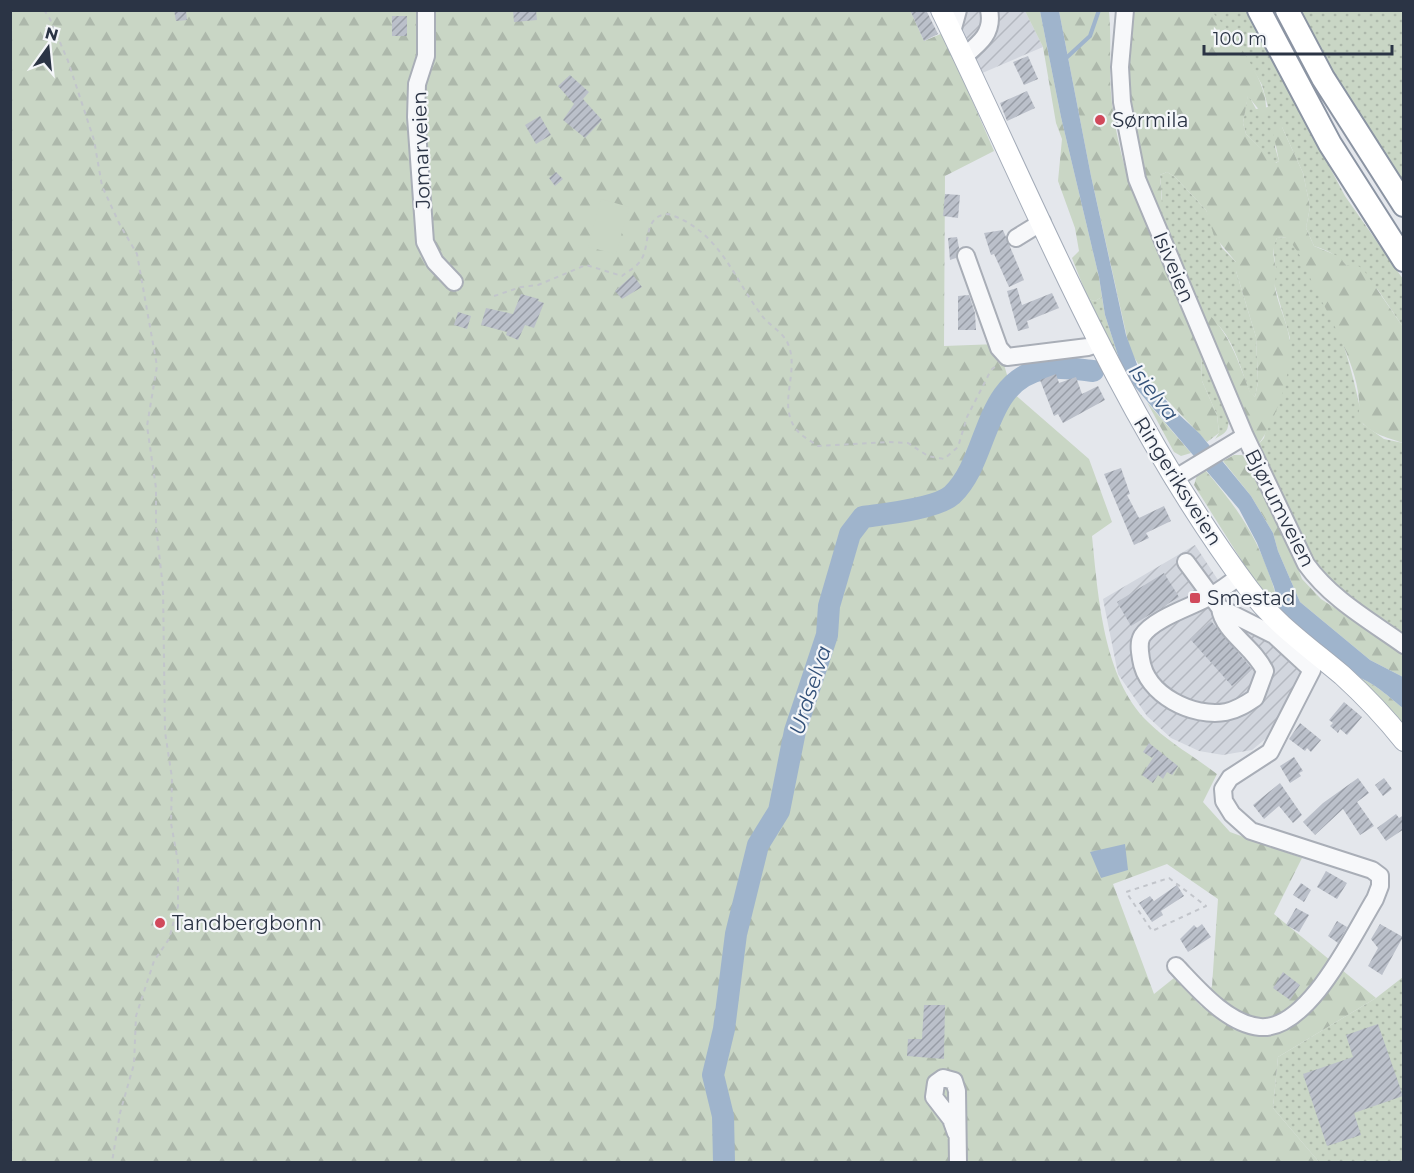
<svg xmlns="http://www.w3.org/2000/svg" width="1414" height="1173" font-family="Montserrat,sans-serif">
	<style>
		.industrial { fill: url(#industrial-furrows) }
		.green { fill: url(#green-dots) }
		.forest { fill: url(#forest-firs); fill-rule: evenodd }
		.pitch { fill: #c9d6c5 }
		.water { fill: #9fb4cc }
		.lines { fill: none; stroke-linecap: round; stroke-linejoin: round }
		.stream { stroke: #9fb4cc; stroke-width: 4 }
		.river { stroke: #9fb4cc; stroke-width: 22 }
		.building { fill: url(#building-hatch) }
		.minor-casing { stroke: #a9aeb7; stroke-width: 20 }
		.major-casing { stroke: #a3abb8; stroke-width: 22 }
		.highway-casing { stroke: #8b94a3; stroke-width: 26 }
		.path { stroke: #c2c5cb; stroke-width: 2; stroke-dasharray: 4.5 4.5; stroke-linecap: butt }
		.minor { stroke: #f7f8fa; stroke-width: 16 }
		.major { stroke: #fff; stroke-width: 20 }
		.highway { stroke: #fff; stroke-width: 22 }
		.poi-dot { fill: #d1495b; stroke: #f4f6f9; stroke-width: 2 }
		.labels { text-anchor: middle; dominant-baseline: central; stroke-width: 4.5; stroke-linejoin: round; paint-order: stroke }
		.poi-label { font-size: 20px; fill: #2b3445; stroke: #f4f6f9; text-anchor: start }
		.street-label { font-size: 20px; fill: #2b3445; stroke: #f4f6f9 }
		.water-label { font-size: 21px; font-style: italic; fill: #34527a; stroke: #f4f6f9 }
	</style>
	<defs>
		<pattern id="industrial-furrows" width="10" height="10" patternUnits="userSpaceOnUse" patternTransform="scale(1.5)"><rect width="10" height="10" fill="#d2d6de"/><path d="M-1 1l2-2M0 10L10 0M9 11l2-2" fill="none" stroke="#b4b8c0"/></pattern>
		<pattern id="green-dots" width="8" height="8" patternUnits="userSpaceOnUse" patternTransform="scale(1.5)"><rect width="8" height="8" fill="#c9d6c5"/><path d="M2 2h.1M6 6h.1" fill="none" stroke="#adb8ab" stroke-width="1.8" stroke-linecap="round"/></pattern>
		<pattern id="forest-firs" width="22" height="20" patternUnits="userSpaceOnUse" patternTransform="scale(1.5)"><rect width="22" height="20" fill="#c9d6c5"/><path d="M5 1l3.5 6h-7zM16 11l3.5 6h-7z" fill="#adb8ab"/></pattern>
		<pattern id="building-hatch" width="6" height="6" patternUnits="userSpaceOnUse" patternTransform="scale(1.5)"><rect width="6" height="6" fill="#bbc0ca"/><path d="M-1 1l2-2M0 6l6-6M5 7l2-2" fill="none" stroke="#989da6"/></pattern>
	</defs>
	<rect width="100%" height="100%" fill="#e4e7ec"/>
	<!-- industrial -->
	<path class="industrial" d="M951,11H1025L1043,47L980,74Z
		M1195,545L1220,583L1219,599L1269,640L1301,673L1275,731L1252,750L1223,755L1199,751L1171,738L1147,716L1118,674L1103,599Z"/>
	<!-- green -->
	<path class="green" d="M1211,11H1247L1345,196L1403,279V327L1378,290L1352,266H1347C1337,255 1327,250 1314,246L1306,228L1310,207L1303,173L1282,127L1275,147L1279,161L1275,163L1246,134L1243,123L1248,94L1256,109L1268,107L1262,85L1253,69Z
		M1297,11H1403V189L1331,71Z
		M1167,172L1175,177L1206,210L1222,248L1236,262V271L1256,337L1258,382L1255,397L1250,393C1239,364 1230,323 1199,312L1155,210L1162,199L1160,175Z
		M1287,237C1329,285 1352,362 1363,424L1384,439L1403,443V638L1339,592L1318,567L1258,445L1264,438L1290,338L1274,283L1276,271L1273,246L1277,238Z
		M1102,297L1105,315L1124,374L1088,299L1095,301Z
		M1201,348C1208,365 1233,409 1228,426C1227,433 1221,435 1215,439L1219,433L1217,415L1202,381Z
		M1403,977V1162H1319L1273,1108L1278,1057L1376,998Z"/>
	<!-- forest -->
	<path class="forest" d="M910,10L924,41L943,33L994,151L945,176L944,346L998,344L1012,392L1089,459L1112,522L1092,536C1098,594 1103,679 1148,722C1168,742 1195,757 1217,774L1203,802L1230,832L1302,858L1274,914L1376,998L1278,1057L1273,1108L1319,1162H11L10,11ZM1167,864L1218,899L1212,986L1202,1007L1174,978L1154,994L1113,884Z
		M1075,10L1109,11C1111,33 1110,54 1110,76C1111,111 1118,144 1128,178L1201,348L1202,381L1217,415L1219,433L1207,442L1150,382L1130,351L1091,176L1059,11Z
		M1025,11H1040L1061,117L1099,277L1102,297L1095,301L1088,299L1072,258L1079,251L1075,228L1058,181L1062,139L1056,123L1043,47Z
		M1131,11H1211C1230,30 1276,90 1264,116L1248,96L1243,123L1246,134L1276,163L1279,161L1273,132L1278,124L1282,127L1303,173L1310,207L1306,228L1314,246L1338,256L1347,266L1355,264L1363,269L1403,327V443C1386,437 1369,434 1358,417C1366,381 1332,321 1316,290C1304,267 1305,258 1286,237L1277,238C1271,251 1274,257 1276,269C1277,276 1274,281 1275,288C1278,304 1286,320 1289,336C1295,366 1276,421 1258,445L1199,312L1202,308C1229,330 1238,361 1250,392L1255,397L1258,382L1256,337L1236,271V262L1214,236L1206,210L1175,177L1167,172L1160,175L1162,205L1155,210L1136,157L1125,64Z
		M1147,402L1191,453L1181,456L1174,452Z
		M1234,455H1242L1249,461L1287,539L1302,579L1321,599L1403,653V677L1370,660L1300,602L1278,551L1273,533L1251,496L1223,461Z
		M1206,471C1239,510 1257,536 1273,585C1276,594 1276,603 1280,612L1250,574L1194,485L1197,475Z
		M1349,674C1372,680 1385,694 1403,708V726Z"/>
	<!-- pitch -->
	<path class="pitch" d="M601,199L629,207L616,254L588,247Z"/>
	<!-- water -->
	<path class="water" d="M1040,11H1059L1091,176L1126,335L1138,367L1174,410L1200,434L1251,496L1273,533L1278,551L1300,602L1370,660L1403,677V708C1385,694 1372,680 1349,674L1280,612L1274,587L1257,543L1239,509L1124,374L1105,315L1099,277L1061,117Z
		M1125,844L1128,870L1101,878L1090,852Z"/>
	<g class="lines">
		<!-- stream -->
		<path class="stream" d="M1064,60L1090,36L1099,10"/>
		<!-- river -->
		<path class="river" d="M724,1162L723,1116L713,1075L724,1029L736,934L758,845L779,811L795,731L827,635L829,606L850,534L863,517C884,514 936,509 952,495C990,459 982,382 1043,369C1058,365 1078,370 1093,371"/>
	</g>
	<!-- building -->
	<path class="building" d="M174,10H186L187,20L176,21Z
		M513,10H536L537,20L514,22Z
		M910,10H926L938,34L924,41Z
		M392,16H407V36H392Z
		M1028,56L1038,79L1024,85L1013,62Z
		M570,75L589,92L583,99L602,120L585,138L563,120L574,104L558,86Z
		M1027,91L1035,108L1007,121L1000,103Z
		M540,116L551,135L536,144L525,125Z
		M556,172L563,179L555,186L549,178Z
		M945,194L960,195L958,218L943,216Z
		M1003,230L1024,280L1009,287L994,254L991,255L984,233Z
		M957,237L959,248L956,258L950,260L948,238Z
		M633,275L642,287L622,299L615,291Z
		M1017,288L1022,305L1052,293L1059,308L1027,321L1029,328L1018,331L1007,291Z
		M521,294L539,299L538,301L544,303L534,328L525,325L518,340L506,335L507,332L481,325L486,308L513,314Z
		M969,295L975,313L976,330H958V296Z
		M458,312L471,316L467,329L454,325Z
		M1056,374L1059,383L1076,377L1082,394L1098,386L1105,400L1063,423L1058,414L1054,416L1040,380Z
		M1121,468L1130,494L1127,495L1139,518L1164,506L1171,521L1146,533L1149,538L1134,545L1104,474Z
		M1164,573L1179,597L1131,626L1117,602Z
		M1211,621L1252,669L1232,686L1190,639Z
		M1344,702L1362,717L1347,735L1340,729L1338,733L1330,726L1333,723L1329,720Z
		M1300,723L1321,740L1311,752L1307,748L1305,751L1289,739Z
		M1149,743L1178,766L1172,775L1167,772L1163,779L1158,775L1153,783L1142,775L1156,753L1152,758L1143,752Z
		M1294,757L1303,771L1299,773L1301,776L1290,783L1280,766Z
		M1358,778L1369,793L1357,802L1374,826L1360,835L1343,809L1315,835L1303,822L1323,803Z
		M1384,778L1392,789L1383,796L1375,785Z
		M1280,783L1302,815L1293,823L1279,806L1264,819L1253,805Z
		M1396,814L1399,818L1404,815V829L1386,841L1377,828Z
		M1326,871L1347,883L1337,899L1317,887Z
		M1301,883L1311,890L1304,902L1293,895Z
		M1177,885L1184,896L1161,911L1163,915L1152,922L1139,903L1150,896L1154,901Z
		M1296,908L1309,915L1299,932L1286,925Z
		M1337,921L1347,927L1338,943L1328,936Z
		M1202,924L1211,937L1188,952L1180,939L1194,925L1197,928Z
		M1380,924L1403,937L1382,975L1368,966L1378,948L1371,939Z
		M1283,972L1300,985L1290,1000L1273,988Z
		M924,1005H945L944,1059L907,1056L908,1039H922Z
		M1378,1024L1403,1096L1354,1113L1361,1135L1327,1146L1303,1074L1353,1057L1346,1035Z"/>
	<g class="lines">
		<!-- minor casing -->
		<g class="minor-casing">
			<path id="minor" d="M426,10V56L417,84L416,117L425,242L435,262L454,282
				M1125,10L1120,67L1122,102L1137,179L1245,436L1306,564C1331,599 1369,620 1404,645
				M952,32L958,10
				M963,57C979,44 994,33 989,10
				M1016,238L1042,222
				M966,256L999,348L1007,357L1088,347L1100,343
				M1174,479L1245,436
				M1220,608C1223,632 1254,647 1265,671L1255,698C1246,704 1237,710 1226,712C1193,718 1146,695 1141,659C1140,652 1138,643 1142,636C1154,618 1191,607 1209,597C1220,591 1230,583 1240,576
				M1176,966C1197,988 1227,1024 1260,1027C1308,1031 1353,935 1375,899L1380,886V876L1372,870L1251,831L1232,814L1224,801L1223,789L1230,778L1270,752L1312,670L1274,635L1220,608L1186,562
				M956,1133L951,1119L934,1097L936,1083L943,1078L954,1081L957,1091L958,1162"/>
		</g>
		<!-- major casing -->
		<g class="major-casing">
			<path id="major" d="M941,10C1037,207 1117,413 1249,589C1274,623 1310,648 1342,675C1365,696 1385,717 1404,741"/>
		</g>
		<!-- highway casing -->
		<g class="highway-casing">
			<path id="highway" d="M1259,10L1330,144L1404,260
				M1287,10L1323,78L1404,205"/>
		</g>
		<!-- path -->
		<path class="path" d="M44,10L50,19L68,61L94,140L102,186L120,225L137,254L157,366L147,426L156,488V526L163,588L165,732L172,778L171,823L178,862V906L169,939L154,961L136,1016L134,1064L120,1113L112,1162
			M494,296L521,287L538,285L586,265L622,276C628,271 637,267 641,260C651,245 642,216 668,214C720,230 734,280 763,317C770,326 784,333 788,344C800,372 777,404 796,429C801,436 811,441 818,446L889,442L908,443L928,456L944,459L958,447L967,417L991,370L996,366
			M1169,878L1206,906L1152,931L1126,892Z"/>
		<!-- minor -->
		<use href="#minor" class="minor"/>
		<!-- major -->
		<use href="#major" class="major"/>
		<!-- highway -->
		<use href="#highway" class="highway"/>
	</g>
	<!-- markers -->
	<g class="poi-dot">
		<circle cx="1100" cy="120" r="6"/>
		<rect x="1189" y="592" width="12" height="12" rx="3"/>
		<circle cx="160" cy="923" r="6"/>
	</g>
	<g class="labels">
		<!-- poi labels -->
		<g class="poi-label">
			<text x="1112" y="120">Sørmila</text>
			<text x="1207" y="598">Smestad</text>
			<text x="172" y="923">Tandbergbonn</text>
		</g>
		<!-- street labels -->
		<g class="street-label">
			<text transform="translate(421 150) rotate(-92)">Jomarveien</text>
			<text transform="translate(1174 267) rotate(67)">Isiveien</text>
			<text transform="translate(1178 481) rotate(58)">Ringeriksveien</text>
			<text transform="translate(1280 508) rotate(63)">Bjørumveien</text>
		</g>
		<!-- water labels -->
		<g class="water-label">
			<text transform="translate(1154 392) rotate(52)">Isielva</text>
			<text transform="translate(810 690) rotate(-72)">Urdselva</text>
		</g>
	</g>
	<!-- border -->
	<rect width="1414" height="1173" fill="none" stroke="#2b3445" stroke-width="24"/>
	<!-- north arrow -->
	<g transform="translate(48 48) rotate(15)" stroke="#f4f6f9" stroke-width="4.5" paint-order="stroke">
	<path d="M0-4.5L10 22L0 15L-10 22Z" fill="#2b3445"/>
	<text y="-9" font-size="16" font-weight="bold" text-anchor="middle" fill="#2b3445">N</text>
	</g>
	<!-- scale -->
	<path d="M1204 45v9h188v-9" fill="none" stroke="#2b3445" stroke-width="3"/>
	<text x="1213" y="45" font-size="18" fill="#2b3445" stroke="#f4f6f9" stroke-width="4.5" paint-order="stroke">100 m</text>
</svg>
